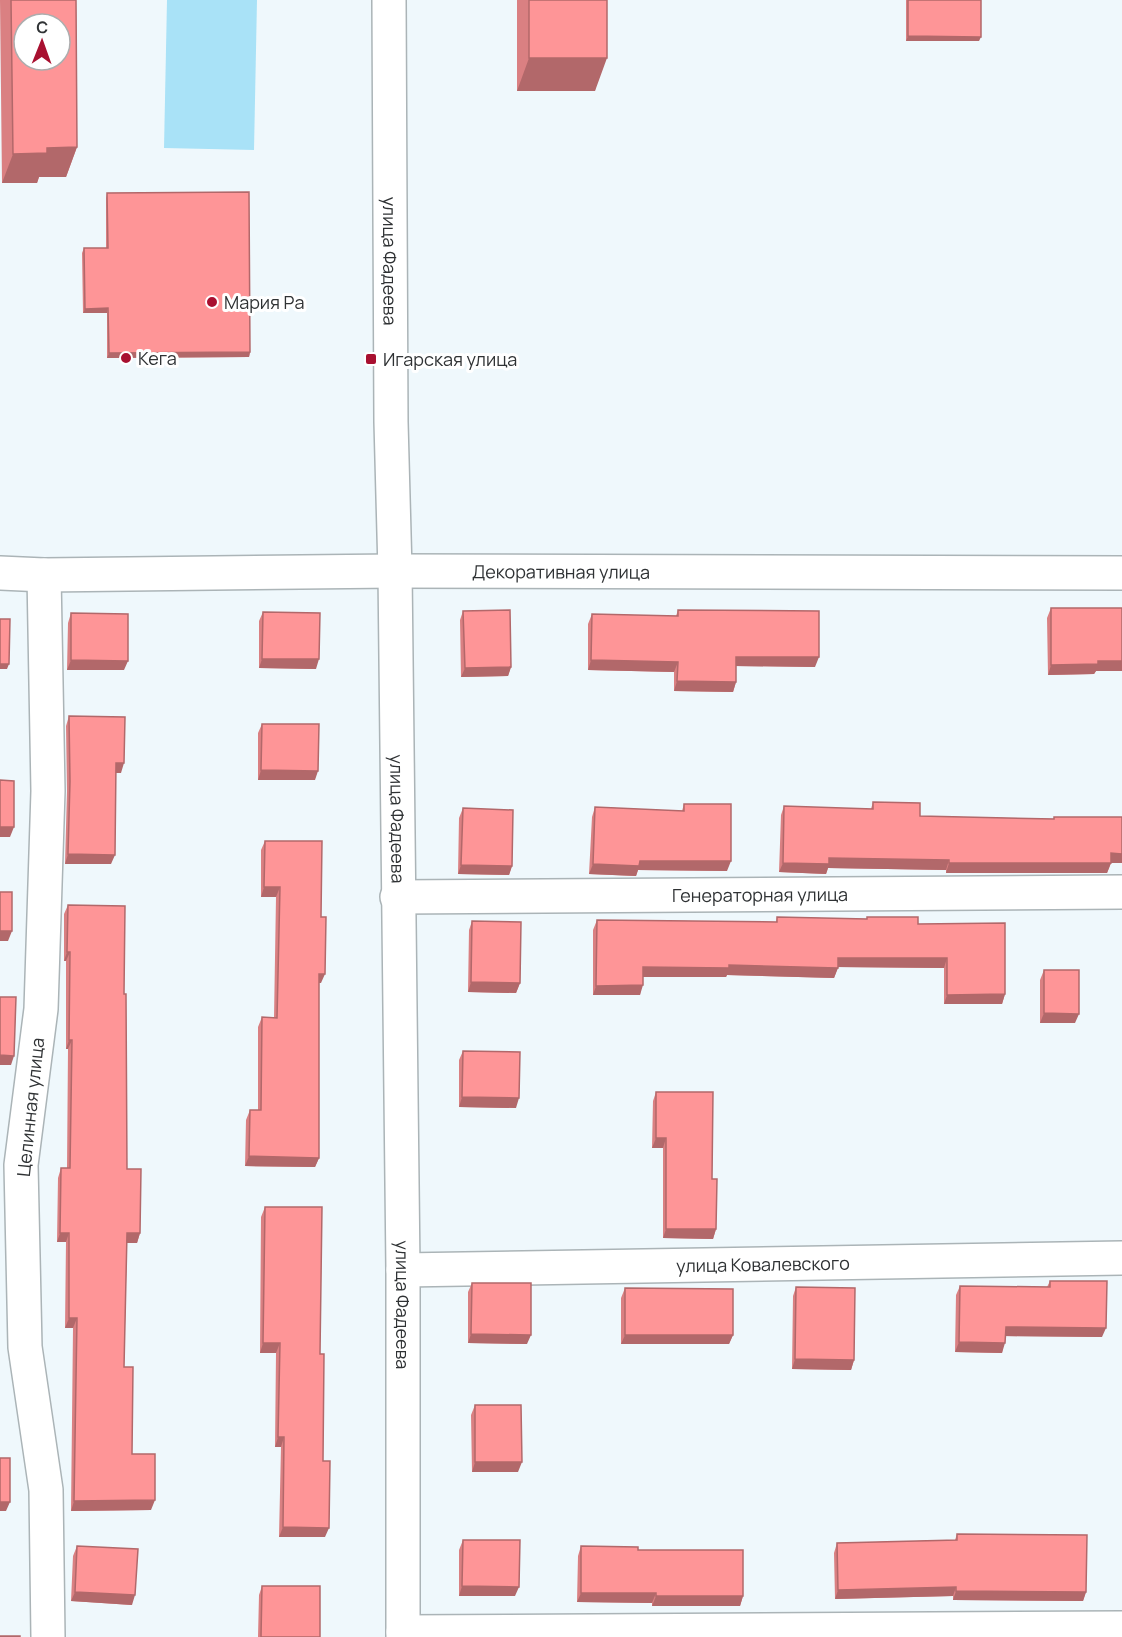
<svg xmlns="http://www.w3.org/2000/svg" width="1122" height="1637" font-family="Manrope,sans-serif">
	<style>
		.green { fill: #a9e2f7 }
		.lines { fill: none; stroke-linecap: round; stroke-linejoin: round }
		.minor-casing { stroke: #abb4b7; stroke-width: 36 }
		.tertiary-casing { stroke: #abb4b7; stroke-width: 36 }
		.minor { stroke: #fff; stroke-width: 33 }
		.tertiary { stroke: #fff; stroke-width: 33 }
		.wall { fill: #da8082 }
		.shaded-wall { fill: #b2686a }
		.building { fill: #fe9597; stroke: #b2686a; stroke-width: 1.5; fill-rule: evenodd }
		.poi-dot { fill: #a81030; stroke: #fff; stroke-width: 2 }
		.labels { text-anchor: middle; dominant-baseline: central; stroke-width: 6; stroke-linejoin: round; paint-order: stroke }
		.street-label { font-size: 18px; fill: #2f3234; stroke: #fff }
		.poi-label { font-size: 18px; fill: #2f3234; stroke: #fff; text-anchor: start }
	</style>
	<rect width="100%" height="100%" fill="#eff8fc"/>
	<!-- green -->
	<path class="green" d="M167,0H257L254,150L164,148Z"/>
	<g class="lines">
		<!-- minor casing -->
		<g class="minor-casing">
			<g id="minor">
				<path id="s1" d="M0,573L44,575L395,571L1122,573"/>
				<path d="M44,575L48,791L41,1009L21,1165L25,1347L46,1490L48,1637"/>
				<path id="s2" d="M397,897L1122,892"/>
				<path id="s3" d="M403,1270L1122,1258"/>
				<path d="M403,1632L1122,1628"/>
			</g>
		</g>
		<!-- tertiary casing -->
		<g class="tertiary-casing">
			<g id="tertiary">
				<path id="s4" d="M389,0L391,422L395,571L403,1270V1637"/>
			</g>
		</g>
		<!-- minor -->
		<use href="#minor" class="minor"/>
		<!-- tertiary -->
		<use href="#tertiary" class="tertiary"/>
	</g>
	<!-- wall -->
	<path class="wall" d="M0,0H76L77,147L66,177H39L37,183H2Z
		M517,0H607L595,91H517Z
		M906,0H981L979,41H906Z
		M107,193L250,352L249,357L107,358V313H83L82,253L84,248H106V198Z
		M1051,608H1122V671H1096L1094,674L1048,675L1047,618Z
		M678,610L815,667L736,666V682L733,692L674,691V672L588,670V624L592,614L676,616Z
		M463,611L511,667L508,676L461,677L460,620Z
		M263,612L316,669L259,668V621Z
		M71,613L124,670H67L68,623Z
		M69,716L121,773H116L111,864H65L67,791L66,726Z
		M262,724L315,780H258V733Z
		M873,802L920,816L1054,819V817H1122V863H1111L1107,873H946V870L828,868L826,874L779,872L781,815L784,806L871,809Z
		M684,804L727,871L638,870L636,876L589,874L592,817L595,807L682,811Z
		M463,808L512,866L509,875L458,874L459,818Z
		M265,841L321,983H319V1158L315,1167L245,1166L246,1120L250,1110H258V1027L262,1017L274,1018L276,897H261V850Z
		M68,905L124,994L127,1169L140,1233L137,1243H127L124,1367L132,1454L151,1510L71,1511L73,1328H65L66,1242H57L58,1178L61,1168H67L68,1049H66V961H64V914Z
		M777,917L867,919V917L918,924L1005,994L1002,1004H944V968L838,967L834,978L727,975L726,977H643L640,995H593V930L597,920L776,922Z
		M472,921L520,983L516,993L468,992L469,930Z
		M1044,970L1075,1023H1040V980Z
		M463,1051L516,1108L459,1107V1060Z
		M656,1092L712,1179L716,1229L713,1239L663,1238V1148H652L653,1101Z
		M265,1207L320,1354L325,1537H279L281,1447H275L276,1353H260L261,1217Z
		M1050,1281L1102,1337L1005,1336L1002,1353L955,1352L956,1295L960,1286L1047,1287Z
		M472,1283L527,1344L468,1343V1292Z
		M796,1287L854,1360L851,1370L792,1369L793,1296Z
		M625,1288L733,1335L729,1344H621V1298Z
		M475,1405L518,1472H472L471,1415Z
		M957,1534L1086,1592L1083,1601L953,1600V1596L835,1599L834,1553L837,1543L955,1540Z
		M463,1540L515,1596H459V1550Z
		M77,1546L132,1605L71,1601L73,1556Z
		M581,1546L638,1550L743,1596L740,1606H652V1603L577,1602L578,1556Z
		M262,1586L320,1637H258L259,1595Z"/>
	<!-- shaded-wall -->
	<path class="shaded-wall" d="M908,36L981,37L979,41H906Z
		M529,58H607L595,91H517Z
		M77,147L66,177H39L37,183H2L13,154L47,148Z
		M108,308L107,313H83L85,309Z
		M250,352L249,357L107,358L109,353Z
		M736,657H819L815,667L733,666Z
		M262,659H319L316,669L259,668Z
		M71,660L128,661L124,670H67Z
		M591,660L678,662L674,672L588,670Z
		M1098,661H1122V671H1096L1094,674L1048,675L1051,665Z
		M0,664H9L7,669H0Z
		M511,667L508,676L461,677L465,668Z
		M677,681L736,682L733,692L674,691Z
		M116,763H124L121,773H112Z
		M261,770L318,771L315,780H258Z
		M0,827H14L10,837H0Z
		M1111,853L1122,854V863H1108Z
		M68,854L115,855L111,864H65Z
		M829,858L949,860L946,870L828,868L826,874L779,872L783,863Z
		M640,861H731L727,871L638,870L636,876L589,874L593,864Z
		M949,863H1111L1107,873H946Z
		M461,865L512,866L509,875L458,874Z
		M264,887H280L276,897H261Z
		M0,931H12L8,941H0Z
		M67,952H70L66,961H64Z
		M838,958H947L944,968L834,967Z
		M729,965L838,968L834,978L727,975L726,977H640L643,967Z
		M319,974H325L321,983H316Z
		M471,982L520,983L516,993L468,992Z
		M643,985L640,995H593L596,986Z
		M1005,994L1002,1004H944L947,995Z
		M1044,1013L1079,1014L1075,1023H1040Z
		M69,1040H72L68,1049H66Z
		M0,1055L14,1056L11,1065H0Z
		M462,1097L519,1098L516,1108L459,1107Z
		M656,1138H666L663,1148H652Z
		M249,1156L319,1158L315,1167L245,1166Z
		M666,1229H716L713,1239L663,1238Z
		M60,1233H69L66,1242H57Z
		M127,1233H140L137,1243H123Z
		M69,1318H77L73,1328H65Z
		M1006,1327L1106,1328L1102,1337L1002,1336Z
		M471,1334L531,1335L527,1344L468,1343Z
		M625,1335H733L729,1344H621Z
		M959,1342L1005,1343L1002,1353L955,1352Z
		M263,1343H280L276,1353H260Z
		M795,1359L854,1360L851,1370L792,1369Z
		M278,1437H284L281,1447H275Z
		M475,1462H522L518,1472H472Z
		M155,1500L151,1510L71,1511L74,1501Z
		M0,1502H10L6,1511H0Z
		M283,1527L329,1528L325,1537H279Z
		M462,1586L519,1587L515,1596H459Z
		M956,1587L953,1596L835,1599L838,1590Z
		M956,1591L1086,1592L1083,1601L953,1600Z
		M75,1592L135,1595L132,1605L71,1601Z
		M581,1593H656L652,1603L577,1602Z
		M656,1596H743L740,1606H652Z"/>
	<!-- building -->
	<path class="building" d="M11,0H76L77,147L47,148V153L13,154ZM24,24H60V60H24Z
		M529,0H607V58H529Z
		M908,0H981V37L908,36Z
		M249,192L250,352L109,353L108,308L85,309L84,248H108L107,193Z
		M1051,608H1122V661H1098V664L1051,665Z
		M510,610L511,667L465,668L463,611Z
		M678,610L819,611V657H736V682L677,681L678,662L591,660L592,614L678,616Z
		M263,612L320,613L319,659H262Z
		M71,613L128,614V661L71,660Z
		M0,619H10L9,664H0Z
		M69,716L125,717L124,763H116L115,855L68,854L70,781Z
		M262,724H319L318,771L261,770Z
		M0,780L14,781V827H0Z
		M873,802L920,803V816L1054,819V817H1122V854L1111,853V863H949V860L829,858V864L783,863L784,806L873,809Z
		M684,804H731V861H640L639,866L593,864L595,807L684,811Z
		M463,808L513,810L512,866L461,865Z
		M265,841H322L321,917H326L325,974H319V1158L249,1156L250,1110H261L262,1017L277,1018L280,887H264Z
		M0,892H12V931H0Z
		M68,905L125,906L124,994H126L127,1169H141L140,1233H127L124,1367H133L132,1454H155V1500L74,1501L77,1318H69V1233H60L61,1168H70L72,1040H69L70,952H67Z
		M777,917L867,919V917H918V924L1005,923V994L947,995V958H838V968L729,965V968L643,967V985L596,986L597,920L777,922Z
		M472,921L521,922L520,983L471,982Z
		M1044,970H1079V1014L1044,1013Z
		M0,997H16L14,1056L0,1055Z
		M463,1051L520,1052L519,1098L462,1097Z
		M656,1092H713L712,1179H717L716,1229H666V1138H656Z
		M265,1207H322L320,1354H324L323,1461H330L329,1528L283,1527L284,1437H278L280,1343H263Z
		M1050,1281H1107L1106,1328L1006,1327L1005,1343L959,1342L960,1286L1050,1287Z
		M472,1283H531V1335L471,1334Z
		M796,1287L855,1288L854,1360L795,1359Z
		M625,1288L733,1289V1335H625Z
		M475,1405H521L522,1462H475Z
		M0,1458H10V1502H0Z
		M957,1534L1087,1535L1086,1592L956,1591V1587L838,1590L837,1543L957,1540Z
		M463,1540H520L519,1587L462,1586Z
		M77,1546L138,1549L135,1595L75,1592Z
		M581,1546L638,1547V1550H743V1596H656V1593H581Z
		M262,1586H320V1637H261Z
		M0,1636H20V1637H0Z"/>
	<!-- markers -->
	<g class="poi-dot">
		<circle cx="212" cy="302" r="6"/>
		<circle cx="126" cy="358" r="6"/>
		<rect x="365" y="353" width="12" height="12" rx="3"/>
	</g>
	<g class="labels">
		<!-- street labels -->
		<g class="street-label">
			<text stroke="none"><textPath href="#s4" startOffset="261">улица Фадеева</textPath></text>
			<text stroke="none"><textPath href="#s1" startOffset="561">Декоративная улица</textPath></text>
			<text stroke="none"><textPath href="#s4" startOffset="819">улица Фадеева</textPath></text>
			<text stroke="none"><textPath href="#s2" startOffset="363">Генераторная улица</textPath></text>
			<text transform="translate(30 1107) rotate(-84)">Целинная улица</text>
			<text stroke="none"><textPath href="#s3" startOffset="360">улица Ковалевского</textPath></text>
			<text stroke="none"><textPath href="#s4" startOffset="1305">улица Фадеева</textPath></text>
		</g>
		<!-- poi labels -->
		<g class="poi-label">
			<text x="224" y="302">Мария Ра</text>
			<text x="138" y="358">Кега</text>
			<text x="383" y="359">Игарская улица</text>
		</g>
	</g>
	<!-- north arrow -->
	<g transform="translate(42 42) rotate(1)"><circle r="28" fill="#ffffff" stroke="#acadae" stroke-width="1.5"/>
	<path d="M0-4.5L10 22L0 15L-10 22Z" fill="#a81030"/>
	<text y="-9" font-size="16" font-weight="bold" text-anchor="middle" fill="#2f3234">С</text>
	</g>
</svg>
